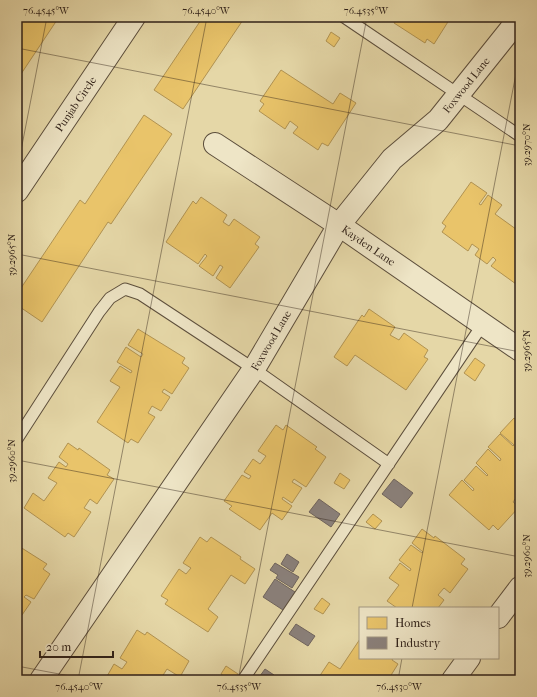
<svg xmlns="http://www.w3.org/2000/svg" width="537" height="697" font-family="'IM FELL French Canon',serif">
	<style>
		.homes { fill: #e9c46a; stroke: #b19352 }
		.industry { fill: #8a817c; stroke: #6f645e }
		.lines { fill: none; stroke-linecap: round; stroke-linejoin: round }
		.lane-casing { stroke: #5c4e3c; stroke-width: 13 }
		.street-casing { stroke: #5c4e3c; stroke-width: 24 }
		.lane { stroke: #eee5c6; stroke-width: 11 }
		.street { stroke: #eee5c6; stroke-width: 22 }
		.ticks { fill: none; stroke: #2f2119; stroke-width: 1; stroke-opacity: 0.45 }
		.labels { text-anchor: middle; dominant-baseline: central; stroke-width: 4; stroke-linejoin: round; paint-order: stroke }
		.street-label { font-size: 11px; fill: #2f2119; stroke: #eee5c6 }
		.neatline { fill: none; stroke: #2f2119; stroke-width: 1.5 }
		.ticks-label { font-size: 10px; text-anchor: middle; fill: #2f2119 }
	</style>
	<rect width="100%" height="100%" fill="#e5d7a7"/>
	<filter id="stains"><feTurbulence type="fractalNoise" baseFrequency=".005" numOctaves="4"/><feColorMatrix values="0 0 0 0 .2 0 0 0 0 .09 0 0 0 0 .02 0 0 0 .5 -.17"/></filter>
	<radialGradient id="worn" r=".72"><stop offset=".6" stop-color="#630" stop-opacity="0"/><stop offset="1" stop-color="#630" stop-opacity=".3"/></radialGradient>
	<!-- homes -->
	<path class="homes" d="M19,17H59L17,80V19Z
		M203,17H245L183,109L154,90Z
		M389,17H451L434,44L427,39L425,43L394,23L395,21Z
		M331,32L340,38L334,47L326,41Z
		M281,70L333,104L340,93L356,103L328,146L322,143L318,150L293,133L298,127L290,121L285,129L259,111L264,104L260,101Z
		M144,115L172,134L111,224L108,222L42,322L17,305V294L80,200L85,204Z
		M471,182L487,193L479,204L481,205L488,195L502,205L495,214L520,232V279L516,284L491,266L496,260L493,257L487,264L475,255L479,249L472,244L468,251L442,232L446,226L442,223Z
		M201,197L227,215L223,222L229,226L234,219L260,237L255,244L259,247L230,288L216,278L223,267L220,265L213,276L199,266L207,256L205,254L198,264L166,242L193,201L196,204Z
		M369,309L395,327L390,335L399,340L404,333L428,350L424,357L428,359L406,390L355,355L347,366L334,357L362,315L364,317Z
		M138,329L185,358L182,363L189,368L172,394L164,389L162,392L170,397L161,411L152,406L148,413L155,417L138,443L131,439L128,443L97,422L120,387L110,381L120,366L131,373L132,371L117,362L126,347L141,357L143,354L128,345Z
		M475,358L485,365L475,381L464,373Z
		M514,418L520,423V497L518,495L513,502L519,507L498,530L493,525L489,530L449,495L462,480L473,491L474,489L464,480L476,466L487,476L488,475L476,463L488,449L500,461L501,459L488,447L500,434L513,446L514,445L500,433Z
		M276,425L283,430L286,425L317,447L315,449L326,457L306,487L294,479L292,482L302,488L292,503L283,497L282,499L292,506L282,520L272,513L260,530L229,509L232,506L224,501L242,475L249,479L251,476L244,472L253,459L260,464L266,456L258,451Z
		M68,443L78,450L79,448L110,470L107,475L114,479L97,504L90,499L84,508L91,512L74,537L68,533L65,537L24,508L33,493L44,501L57,483L48,478L59,462L66,467L68,464L59,457Z
		M340,473L350,480L344,489L334,483Z
		M373,514L382,521L375,529L366,522Z
		M422,529L434,538L435,536L465,559L461,564L468,569L450,593L444,588L438,595L444,600L438,608H397L387,601L399,585L389,578L400,563L410,571L411,569L399,560L411,545L422,553L423,552L412,543Z
		M200,537L207,542L211,537L241,557L240,559L255,569L245,584L231,575L208,609L218,617L208,632L165,604L168,600L161,596L179,569L186,574L191,568L183,563Z
		M17,545L47,564L43,569L50,574L34,599L26,595L24,597L31,602L22,615L17,612Z
		M322,598L330,604L323,614L314,609Z
		M137,630L145,635L147,632L189,661L180,677L167,669L160,680H109L106,678L114,664L122,669L127,662L120,658Z
		M360,639V658H393L392,660L398,664L388,680H317L329,662L340,669Z
		M226,666L238,674L234,680H229L221,674Z"/>
	<!-- industry -->
	<path class="industry" d="M394,479L413,493L401,508L382,494Z
		M319,499L340,514L331,527L309,512Z
		M287,554L299,562L293,572L281,564Z
		M275,563L299,577L292,588L276,578L278,575L270,570Z
		M275,579L295,592L283,610L263,597Z
		M296,624L315,636L308,646L289,634Z
		M265,669L274,675L271,680H257Z"/>
	<g class="lines">
		<!-- lane casing -->
		<g class="lane-casing">
			<path id="lane" d="M344,17L520,136
				M17,439L99,312L110,298L125,289L140,294L254,369L389,464
				M243,680L483,324"/>
		</g>
		<!-- street casing -->
		<g class="street-casing">
			<g id="street">
				<path id="s1" d="M215,144L339,225L520,350"/>
				<path id="s2" d="M17,191L134,17"/>
				<path d="M498,617L520,588"/>
				<path id="s3" d="M41,680L254,369L339,225L392,159L438,120L510,30L519,17"/>
				<path d="M453,680L469,658"/>
			</g>
		</g>
		<!-- lane -->
		<use href="#lane" class="lane"/>
		<!-- street -->
		<use href="#street" class="street"/>
	</g>
	<!-- ticks -->
	<path class="ticks" d="M17,48L520,146M17,171L47,17M17,254L520,352M17,460L520,557M412,608L520,53M17,666L91,680M78,680L207,17M238,680L367,17M398,680L402,658"/>
	<g class="labels">
		<!-- street labels -->
		<g class="street-label">
			<text stroke="none"><textPath href="#s3" startOffset="734">Foxwood Lane</textPath></text>
			<text stroke="none"><textPath href="#s2" startOffset="105">Punjab Circle</textPath></text>
			<text stroke="none"><textPath href="#s1" startOffset="184">Kayden Lane</textPath></text>
			<text stroke="none"><textPath href="#s3" startOffset="410">Foxwood Lane</textPath></text>
		</g>
	</g>
	<!-- margin -->
	<rect width="537" height="697" fill="none" stroke="#e5d7a7" stroke-width="44"/>
	<!-- legend -->
	<rect x="359" y="607" width="140" height="52" fill="#eee5c6" stroke="#a29781"/>
	<rect x="367" y="617" width="20" height="12" fill="#e9c46a" stroke="#a29781"/>
	<text x="395" y="627" font-size="12" fill="#2f2119">Homes</text>
	<rect x="367" y="637" width="20" height="12" fill="#8a817c" stroke="#a29781"/>
	<text x="395" y="647" font-size="12" fill="#2f2119">Industry</text>
	<!-- scale -->
	<path d="M40 651v6h73v-6" fill="none" stroke="#2f2119" stroke-width="2"/>
	<text x="46" y="651" font-size="12" fill="#2f2119" stroke="#eee5c6" stroke-width="3" paint-order="stroke">20 m</text>
	<rect x="22" y="22" width="493" height="653" class="neatline"/>
	<g class="ticks-label">
		<text x="46" y="14">76.4545°W</text>
		<text x="206" y="14">76.4540°W</text>
		<text x="366" y="14">76.4535°W</text>
		<text transform="translate(526 145) rotate(-90)" y="4">39.2970°N</text>
		<text transform="translate(11 255) rotate(-90)" y="4">39.2965°N</text>
		<text transform="translate(526 351) rotate(-90)" y="4">39.2965°N</text>
		<text transform="translate(11 461) rotate(-90)" y="4">39.2960°N</text>
		<text transform="translate(526 556) rotate(-90)" y="4">39.2960°N</text>
		<text x="79" y="690">76.4540°W</text>
		<text x="239" y="690">76.4535°W</text>
		<text x="399" y="690">76.4530°W</text>
	</g>
	<rect width="100%" height="100%" filter="url(#stains)"/>
	<rect width="100%" height="100%" fill="url(#worn)"/>
</svg>
